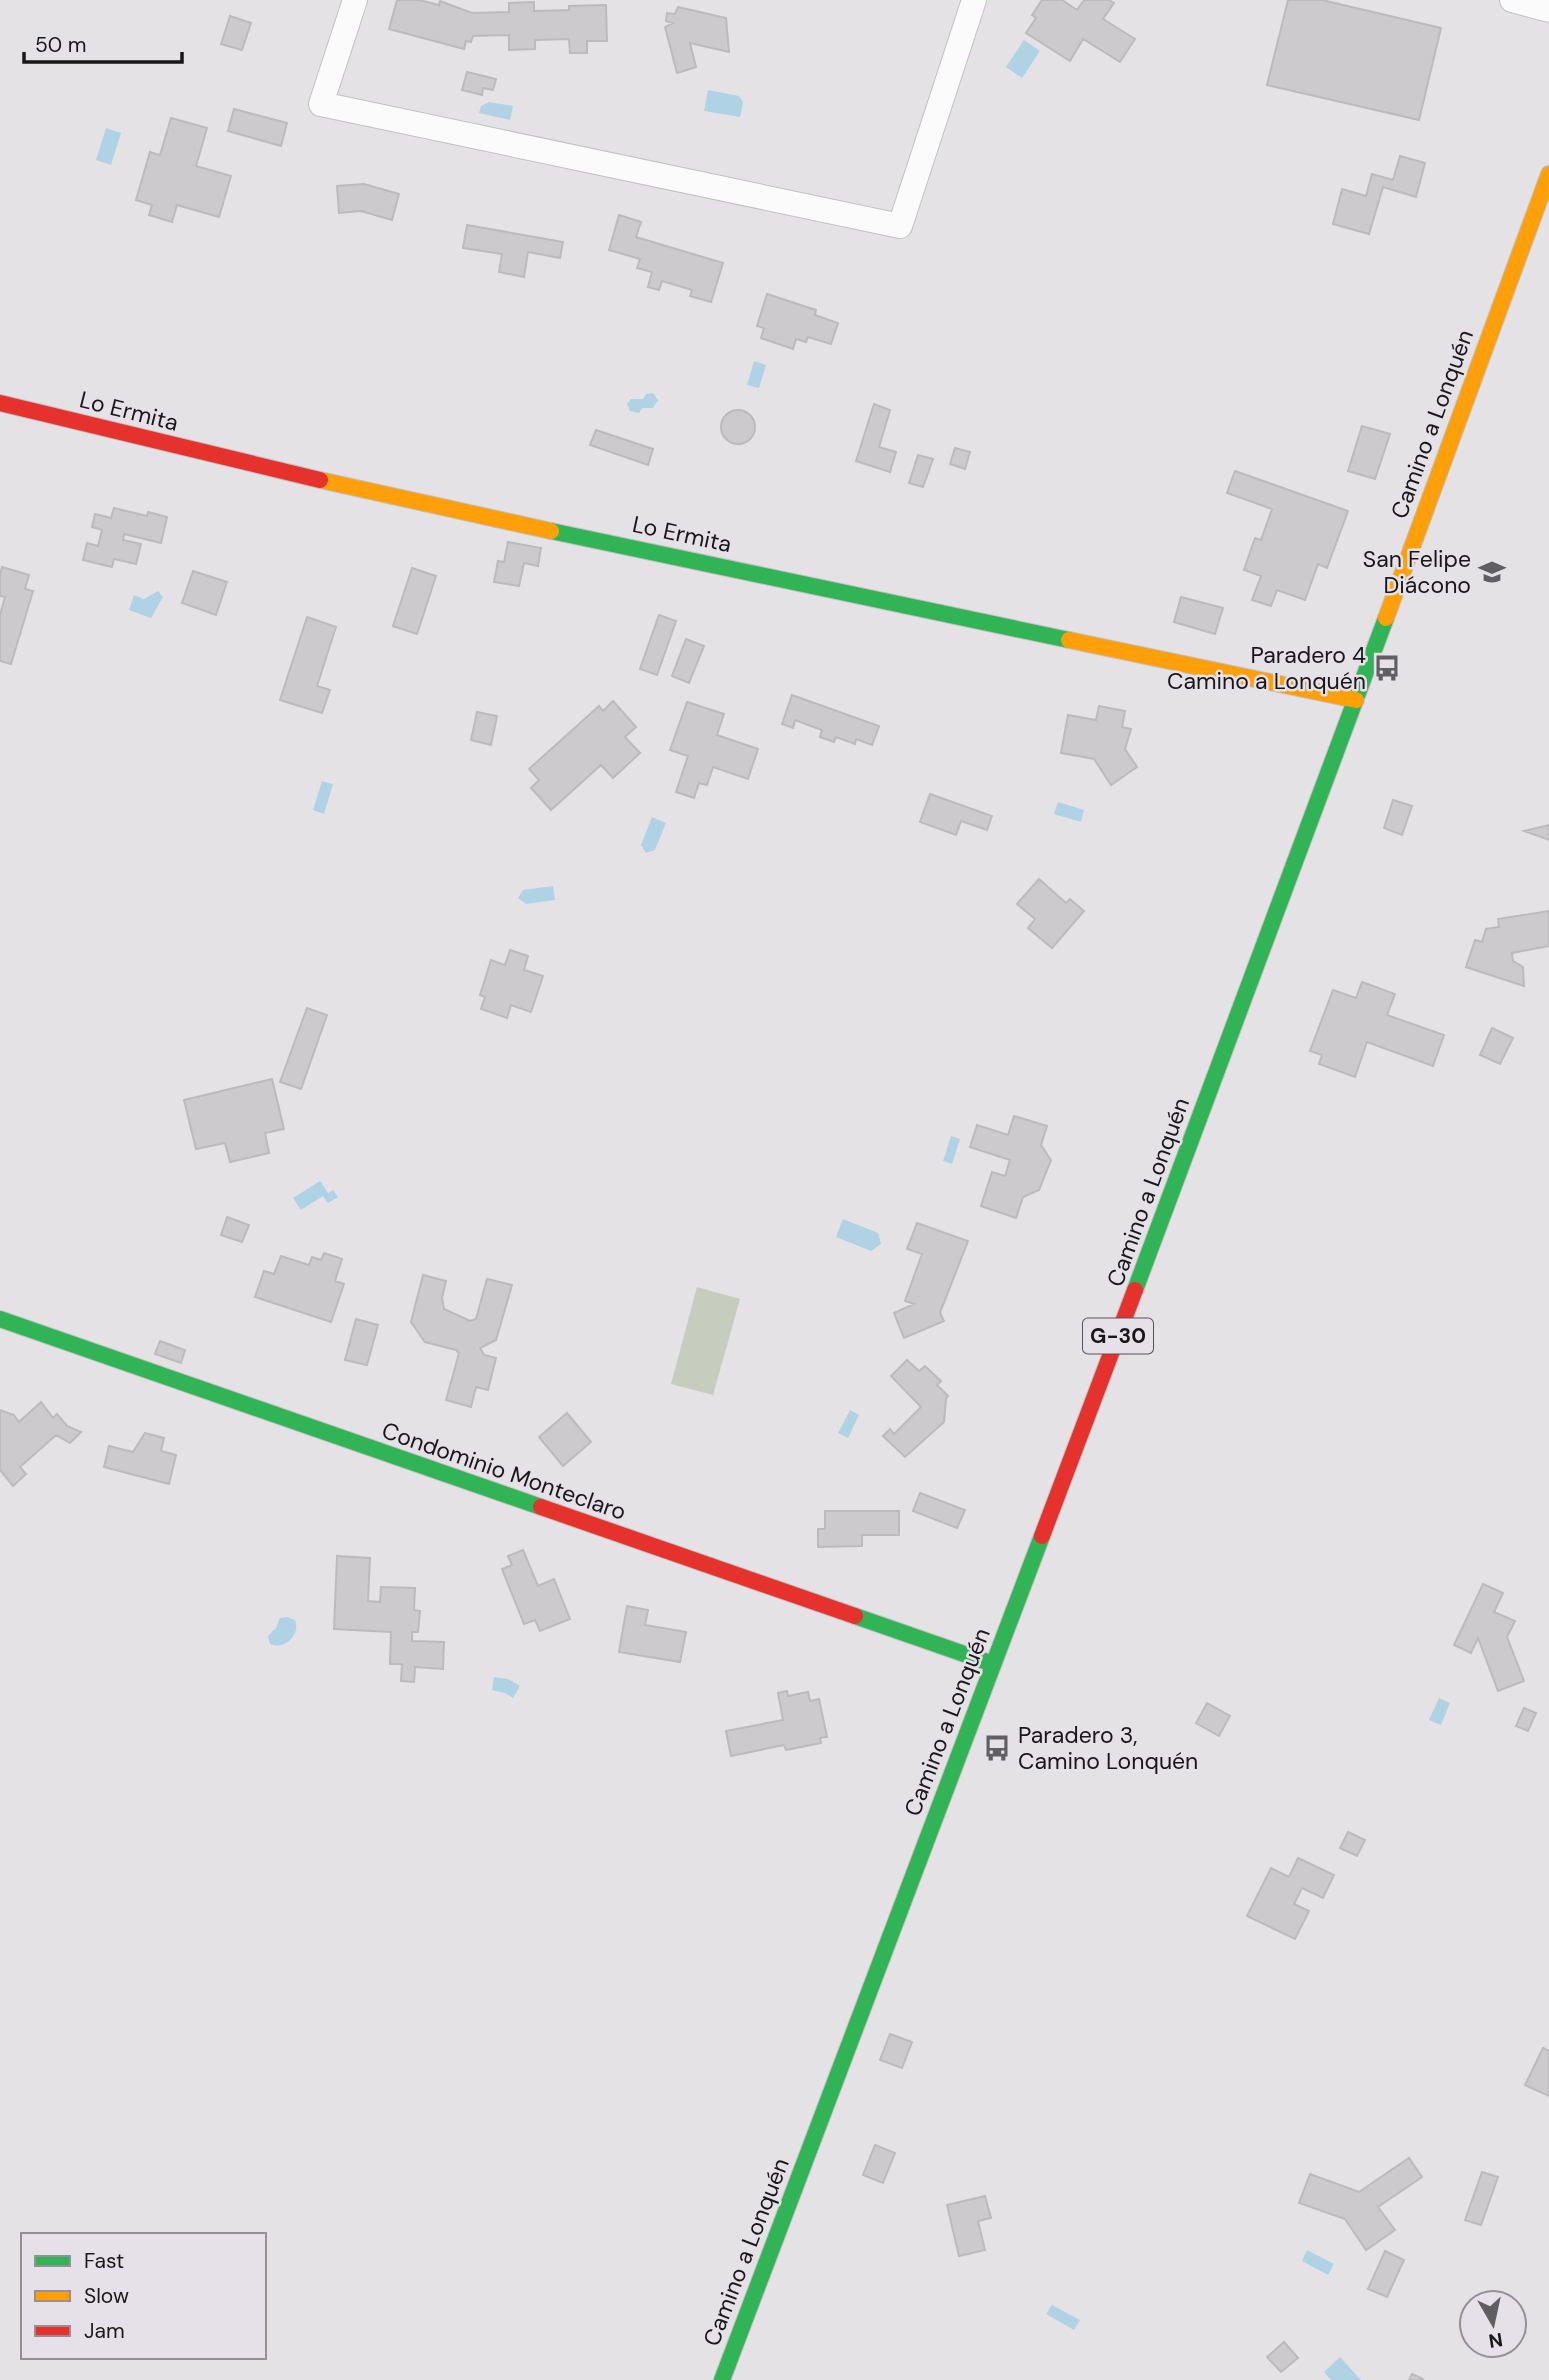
<svg xmlns="http://www.w3.org/2000/svg" width="1549" height="2380" font-family="'DM Sans',sans-serif">
	<style>
		.green { fill: #c6ccbe }
		.water { fill: #afd3e4 }
		.building { fill: #cccacd; stroke: #bcbabd; stroke-width: 2 }
		.lines { fill: none; stroke-linecap: round; stroke-linejoin: round }
		.street-casing { stroke: #c2c0c3; stroke-width: 26 }
		.fast-casing { stroke: #c2c0c3; stroke-width: 18 }
		.slow-casing { stroke: #c2c0c3; stroke-width: 18 }
		.jam-casing { stroke: #c2c0c3; stroke-width: 18 }
		.street { stroke: #fbfbfb; stroke-width: 24 }
		.fast { stroke: #30b455; stroke-width: 16 }
		.slow { stroke: #ff9f0a; stroke-width: 16 }
		.jam { stroke: #e5322d; stroke-width: 16 }
		.labels { text-anchor: middle; dominant-baseline: central; stroke-width: 5; stroke-linejoin: round; paint-order: stroke }
		.shield { fill: #e6e0e8; stroke: #565357; stroke-width: 2 }
		.shield-label { font-size: 21px; font-weight: bold; fill: #191719 }
		.street-label { font-size: 23px; fill: #191719; stroke: #e6e0e8 }
		.poi-label { font-size: 23px; fill: #191719; stroke: #e6e0e8; text-anchor: end }
	</style>
	<rect width="100%" height="100%" fill="#e5e2e6"/>
	<!-- green -->
	<path class="green" d="M697,1287L740,1299L713,1395L671,1384Z"/>
	<!-- water -->
	<path class="water" d="M1024,40L1040,51L1022,78L1006,67Z
		M708,90L739,96L743,102L740,117L704,111Z
		M489,102L513,106L510,120L479,113L481,106Z
		M106,128L121,133L111,165L96,160Z
		M754,361L766,365L759,388L747,385Z
		M653,393L658,400L653,408H642L639,413L630,411L627,404L631,399H643L646,394Z
		M158,591L163,597L151,618L129,610L134,595L144,599Z
		M322,781L333,784L324,814L313,810Z
		M1058,802L1084,810L1081,822L1054,814Z
		M652,817L666,823L655,850L646,853L641,845Z
		M553,886L555,900L526,904L518,898L523,890Z
		M951,1136L960,1139L952,1164L943,1161Z
		M320,1181L328,1193L333,1190L338,1197L328,1203L323,1196L301,1210L293,1198Z
		M843,1219L878,1233L881,1244L871,1251L836,1237Z
		M850,1410L859,1415L848,1438L838,1433Z
		M287,1617L295,1620C301,1634 285,1651 270,1644L268,1636L276,1628L280,1618Z
		M494,1677L508,1679L520,1686L513,1698L505,1693L492,1690Z
		M1439,1698L1450,1703L1441,1725L1429,1720Z
		M1307,2250L1334,2264L1328,2275L1302,2261Z
		M1052,2305L1080,2320L1074,2330L1046,2314Z
		M1340,2357L1361,2380H1331L1324,2372Z"/>
	<!-- building -->
	<path class="building" d="M397,0H419L439,5L440,1L472,13L509,12V3L534,2V11L569,10V6L606,5L607,41H587V53H570L569,39L535,40V49L509,50V35L473,36L471,42L466,41L464,49L389,29Z
		M1042,0H1062L1077,10L1084,0H1109L1114,3L1103,19L1135,39L1120,62L1083,39L1070,61L1026,33L1036,18L1032,15Z
		M1288,0H1322L1441,28L1419,120L1267,85Z
		M678,7L726,18L729,52L690,43L696,67L677,73L665,27L673,23L666,21L667,13L675,14Z
		M230,16L251,23L242,50L221,44Z
		M467,72L496,79L493,90L483,88L482,95L462,90Z
		M234,109L287,123L281,146L228,131Z
		M171,118L207,128L196,166L231,176L219,217L177,205L172,222L149,215L152,205L136,200L150,152L160,155Z
		M1400,156L1425,163L1416,197L1383,187L1369,234L1333,224L1342,189L1366,196L1372,174L1393,180Z
		M364,184L399,194L392,220L361,211L339,213L337,186Z
		M619,215L641,222L636,237L723,263L711,302L690,296L692,290L662,281L659,290L648,287L652,272L637,268L640,259L609,250Z
		M467,225L563,242L560,258L528,252L524,277L499,272L502,254L463,248Z
		M767,294L816,310L815,315L838,323L831,344L808,337L806,342L796,339L793,349L761,338L764,328L757,326Z
		M874,404L890,410L879,447L896,452L890,472L856,461Z
		M721 427a17 17 0 1 1 34 0a17 17 0 1 1-34 0Z
		M1362,426L1390,434L1375,479L1348,471Z
		M596,430L653,449L648,465L590,445Z
		M955,448L970,452L965,469L950,464Z
		M918,455L933,459L923,487L909,483Z
		M1235,471L1348,511L1327,568L1318,564L1305,600L1277,590L1271,606L1252,600L1261,576L1244,570L1255,538L1261,540L1272,509L1227,493Z
		M114,508L147,516L148,512L167,517L161,543L124,534L123,540L141,544L136,564L114,559L112,567L83,560L87,543L98,546L102,530L92,527L95,514L111,518Z
		M508,542L541,548L538,566L524,563L519,586L494,582L498,561L504,562Z
		M2,567L29,575L25,589L33,591L11,664L0,661V615L5,597L0,596V575Z
		M412,568L436,576L417,634L393,626Z
		M193,571L227,582L216,615L182,603Z
		M1181,597L1223,608L1215,634L1174,622Z
		M659,615L676,621L657,675L640,669Z
		M307,617L336,627L317,686L330,690L322,713L280,700Z
		M686,639L704,646L689,683L672,676Z
		M792,695L879,726L872,745L856,739L855,744L836,737L834,742L820,737L822,730L795,720L793,728L782,724Z
		M613,701L636,727L625,737L640,753L613,778L601,765L551,810L531,788L539,780L529,769L599,706L603,711Z
		M687,702L724,714L717,735L758,749L748,779L713,767L707,785L699,783L694,798L676,792L688,756L670,750Z
		M1099,706L1125,711L1122,727L1131,729L1125,749L1137,767L1111,785L1094,759L1061,753L1068,715L1096,720Z
		M477,712L497,716L491,745L471,740Z
		M930,794L992,816L987,830L961,821L956,835L920,822Z
		M1393,800L1412,806L1402,835L1384,828Z
		M1549,825V840L1524,831Z
		M1039,879L1066,903L1070,899L1084,911L1052,948L1028,928L1035,919L1017,904Z
		M1549,911V946L1512,953L1513,961L1523,967L1524,986L1466,967L1475,940L1482,942L1486,929L1499,927L1498,919Z
		M510,950L528,956L524,970L543,976L531,1012L511,1005L507,1018L481,1009L485,997L480,995L491,960L505,965Z
		M1362,982L1395,994L1387,1015L1444,1035L1433,1066L1367,1042L1355,1077L1319,1064L1322,1055L1310,1051L1333,990L1356,998Z
		M307,1008L327,1015L301,1089L280,1082Z
		M1492,1028L1513,1038L1500,1064L1480,1055Z
		M272,1079L284,1129L265,1133L269,1153L230,1162L225,1143L196,1149L184,1100Z
		M1014,1116L1047,1126L1041,1145L1051,1160L1039,1190L1023,1197L1016,1218L981,1206L992,1172L1005,1176L1010,1160L970,1147L977,1125L1008,1135Z
		M227,1217L249,1225L242,1242L221,1235Z
		M917,1223L968,1241L940,1313L944,1321L904,1338L894,1313L914,1304L905,1301L922,1254L907,1249Z
		M324,1253L342,1259L335,1281L344,1284L331,1322L255,1297L264,1271L274,1274L281,1256L309,1265L312,1257L321,1260Z
		M423,1275L446,1281L442,1298L444,1309L470,1321L476,1319L487,1279L512,1285L496,1340L480,1348L484,1355L496,1358L488,1390L476,1387L471,1407L446,1400L459,1353L456,1350L425,1342L411,1322Z
		M356,1319L378,1325L367,1365L345,1360Z
		M160,1341L185,1350L181,1363L155,1354Z
		M907,1360L919,1371L925,1366L941,1381L937,1385L948,1396L946,1399L944,1422L905,1457L883,1436L890,1429L894,1434L921,1407L891,1376Z
		M41,1402L53,1418L57,1414L67,1426L81,1432L70,1443L56,1435L20,1467L26,1474L13,1486L0,1470V1410L14,1415L19,1422Z
		M567,1413L591,1442L563,1466L539,1437Z
		M145,1433L164,1438L161,1451L176,1455L169,1484L104,1467L109,1446L133,1452Z
		M920,1493L965,1510L957,1528L913,1511Z
		M825,1511H899V1535H862V1546L818,1547V1529H825Z
		M523,1550L538,1586L554,1579L570,1619L540,1631L535,1620L524,1624L502,1569L512,1565L508,1556Z
		M337,1556L370,1558L368,1601L380,1602L381,1587L415,1588L414,1610L420,1611L418,1632H412V1641L444,1642L443,1669L415,1667L414,1682L401,1681L402,1664H390L391,1632L334,1629Z
		M1483,1584L1503,1593L1494,1612L1515,1621L1507,1637L1524,1681L1498,1691L1478,1638L1471,1653L1454,1645Z
		M627,1606L648,1610L645,1625L686,1632L680,1662L619,1652Z
		M787,1691L788,1696L808,1692L810,1701L819,1699L827,1737L820,1738L821,1743L786,1750L784,1745L731,1756L726,1731L783,1720L778,1693Z
		M1207,1703L1230,1716L1219,1736L1196,1723Z
		M1524,1708L1536,1713L1528,1731L1516,1726Z
		M1348,1832L1365,1840L1357,1856L1340,1848Z
		M1298,1858L1334,1875L1323,1898L1302,1888L1294,1904L1309,1911L1295,1939L1247,1916L1271,1868L1289,1877Z
		M890,2034L912,2042L902,2068L880,2060Z
		M1543,2048L1549,2051V2096L1525,2085Z
		M875,2145L895,2153L883,2183L863,2175Z
		M1409,2158L1422,2177L1378,2207L1395,2230L1366,2250L1345,2219L1299,2203L1310,2174L1359,2192Z
		M1482,2172L1498,2177L1481,2225L1465,2220Z
		M985,2196L991,2218L978,2221L985,2250L959,2256L947,2205Z
		M1385,2251L1404,2260L1387,2297L1368,2289Z
		M1284,2342L1298,2358L1281,2372L1267,2357Z
		M1412,2374L1423,2379L1422,2380H1409Z"/>
	<g class="lines">
		<!-- street casing -->
		<g class="street-casing">
			<path id="street" d="M355,0L321,104L900,226L974,0
				M1512,0L1549,10"/>
		</g>
		<!-- fast casing -->
		<g class="fast-casing">
			<path id="fast" d="M551,531L1069,640
				M1135,1290L1386,618
				M0,1319L541,1507
				M855,1616L993,1664
				M722,2380L1042,1536"/>
		</g>
		<!-- slow casing -->
		<g class="slow-casing">
			<path id="slow" d="M320,480L551,531
				M1386,618L1549,174
				M1069,640L1356,700"/>
		</g>
		<!-- jam casing -->
		<g class="jam-casing">
			<path id="jam" d="M0,403L320,480
				M541,1507L855,1616
				M1042,1536L1135,1290"/>
		</g>
		<!-- street -->
		<use href="#street" class="street"/>
		<!-- fast -->
		<use href="#fast" class="fast"/>
		<!-- slow -->
		<use href="#slow" class="slow"/>
		<!-- jam -->
		<use href="#jam" class="jam"/>
	</g>
	<!-- icons -->
	<defs>
		<g id="school-bare" transform="scale(2.1)"><path d="M0-5L7-2L0 1L-7-2ZM-4 1L0 2.5L4 1V4Q0 6-4 4Z" fill="#605e61" stroke="#e6e0e8" stroke-width="2.5" paint-order="stroke"/></g>
		<g id="bus-bare" transform="scale(2.1)"><path d="M-5-6H5V4H4V6H2V4H-2V6H-4V4H-5ZM-3.5-4V0h7V-4ZM-3.5 1.2v1.5H-2V1.2ZM2 1.2v1.5H3.5V1.2Z" fill="#605e61" stroke="#e6e0e8" stroke-width="2.5" paint-order="stroke"/></g>
	</defs>
	<g fill-rule="evenodd">
		<use href="#school-bare" x="1492" y="572"/>
		<use href="#bus-bare" x="1387" y="668"/>
		<use href="#bus-bare" x="997" y="1748"/>
	</g>
	<g class="labels">
		<!-- shield labels -->
		<rect class="shield" x="1083" y="1318.5" width="70" height="35" rx="5"/>
		<g class="shield-label">
			<text x="1118" y="1336">G-30</text>
		</g>
		<!-- street labels -->
		<g class="street-label">
			<text transform="translate(129 411) rotate(14)">Lo Ermita</text>
			<text transform="translate(1432 424) rotate(-70)">Camino a Lonquén</text>
			<text transform="translate(682 534) rotate(12)">Lo Ermita</text>
			<text transform="translate(1148 1192) rotate(-70)">Camino a Lonquén</text>
			<text transform="translate(504 1471) rotate(19)">Condominio Monteclaro</text>
			<text transform="translate(947 1722) rotate(-69)">Camino a Lonquén</text>
			<text transform="translate(746 2252) rotate(-69)">Camino a Lonquén</text>
		</g>
		<!-- poi labels -->
		<g class="poi-label">
			<text x="1471" y="559">San Felipe<tspan x="1471" dy="26">Diácono</tspan></text>
			<text x="1366" y="655">Paradero 4<tspan x="1366" dy="26">Camino a Lonquén</tspan></text>
			<text x="1018" y="1735" text-anchor="start">Paradero 3,<tspan x="1018" dy="26">Camino Lonquén</tspan></text>
		</g>
	</g>
	<!-- legend -->
	<rect x="21" y="2233" width="245" height="126" fill="#e6e0e8" stroke="#949095" stroke-width="2"/>
	<rect x="35" y="2256" width="35" height="10" fill="#30b455" stroke="#949095" stroke-width="2"/>
	<text x="84" y="2268" font-size="21" fill="#191719">Fast</text>
	<rect x="35" y="2291" width="35" height="10" fill="#ff9f0a" stroke="#949095" stroke-width="2"/>
	<text x="84" y="2303" font-size="21" fill="#191719">Slow</text>
	<rect x="35" y="2326" width="35" height="10" fill="#e5322d" stroke="#949095" stroke-width="2"/>
	<text x="84" y="2338" font-size="21" fill="#191719">Jam</text>
	<!-- north arrow -->
	<g transform="translate(1493 2324) rotate(171)"><circle r="33" fill="#e6e0e8" stroke="#949095" stroke-width="2"/>
	<path d="M0-5L12 26L0 18L-12 26Z" fill="#605e61"/>
	<text y="-10" font-size="19" font-weight="bold" text-anchor="middle" fill="#191719">N</text>
	</g>
	<!-- scale -->
	<path d="M24 52v10h158v-10" fill="none" stroke="#191719" stroke-width="3.5"/>
	<text x="35" y="52" font-size="21" fill="#191719" stroke="#e6e0e8" stroke-width="5" paint-order="stroke">50 m</text>
</svg>
